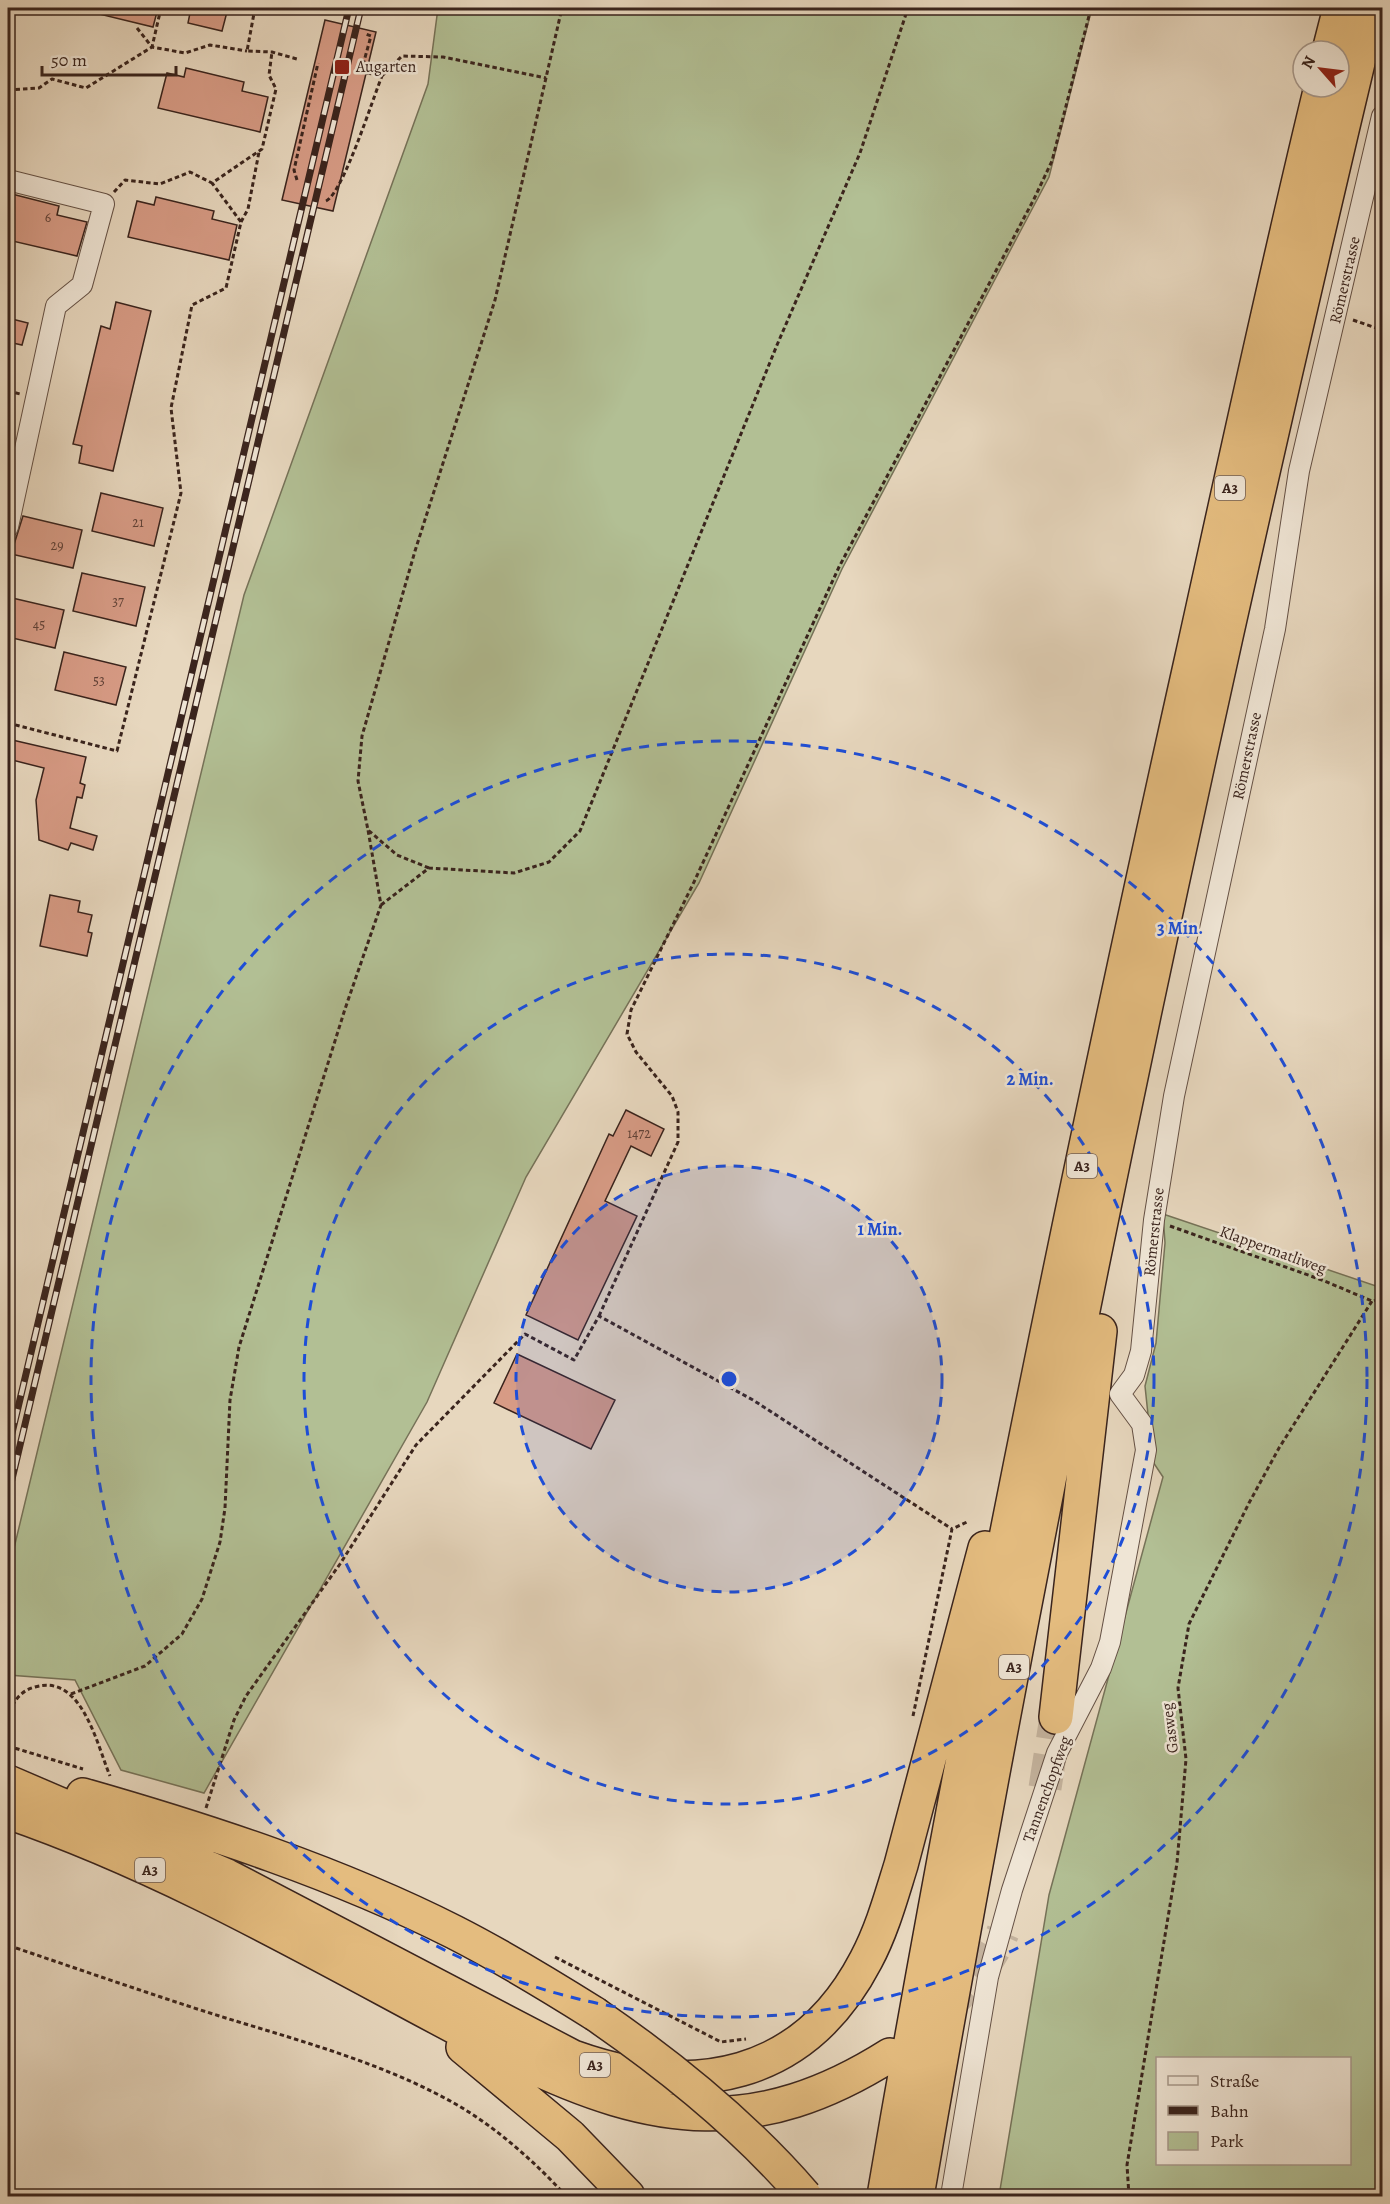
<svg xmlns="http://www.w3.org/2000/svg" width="1390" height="2204" font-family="Alegreya,serif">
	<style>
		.green { fill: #b2bf94; stroke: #767258; stroke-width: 1.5; fill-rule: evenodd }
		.building { fill: #d79b85; stroke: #3a241d; stroke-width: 1.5 }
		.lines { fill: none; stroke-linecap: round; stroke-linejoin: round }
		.motorway-tunnel { stroke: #c4b39e; stroke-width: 33; stroke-dasharray: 33 16; stroke-linecap: butt }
		.minor-casing { stroke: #655145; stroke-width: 22 }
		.motorway-casing { stroke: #3a241d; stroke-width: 36 }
		.path { stroke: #3a241d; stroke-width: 3; stroke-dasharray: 4.5 3; stroke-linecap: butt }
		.minor { stroke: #efe5d5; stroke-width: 20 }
		.motorway { stroke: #e4bc7f; stroke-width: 33 }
		.rail-casing { stroke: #3a241d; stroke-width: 7 }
		.rail { stroke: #efe5d5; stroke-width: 4.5; stroke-dasharray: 14; stroke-linecap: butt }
		.motorway-bridge-casing { stroke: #3a241d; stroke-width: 36; stroke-linecap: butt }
		.motorway-bridge { stroke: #e4bc7f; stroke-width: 33 }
		.ring { fill: none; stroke: #1d4ed8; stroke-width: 3; stroke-dasharray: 10 8 }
		.poi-dot { fill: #8f2418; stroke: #efe5d5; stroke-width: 2 }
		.labels { text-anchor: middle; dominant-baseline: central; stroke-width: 5; stroke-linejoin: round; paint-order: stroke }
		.number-label { font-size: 14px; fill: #614237 }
		.shield { fill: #efe5d5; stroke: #705e54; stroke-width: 1.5 }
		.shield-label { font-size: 15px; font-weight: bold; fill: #3a241d }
		.poi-label { font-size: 16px; fill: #3a241d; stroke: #efe5d5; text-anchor: start }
		.street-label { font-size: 16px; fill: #3a241d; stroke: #efe5d5 }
		.centre { fill: #1d4ed8; stroke: #efe5d5; stroke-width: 3 }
		.ring-label { font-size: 18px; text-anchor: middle; font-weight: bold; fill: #1d4ed8; stroke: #efe5d5; stroke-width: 5; stroke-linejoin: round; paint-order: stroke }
	</style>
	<rect width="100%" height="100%" fill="#e7d7be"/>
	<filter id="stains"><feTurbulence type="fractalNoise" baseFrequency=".00333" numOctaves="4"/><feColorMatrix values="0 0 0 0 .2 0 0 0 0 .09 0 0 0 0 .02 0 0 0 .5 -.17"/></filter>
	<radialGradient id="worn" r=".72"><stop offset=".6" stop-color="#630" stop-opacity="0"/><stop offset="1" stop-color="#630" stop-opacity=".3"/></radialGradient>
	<!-- green -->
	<path class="green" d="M438,8H1092L1049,177L842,569L699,883L526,1177L427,1402L204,1793L121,1770L75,1680L8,1675V1573L244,595L428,84Z
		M1163,1214L1382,1288V2196H999L1049,1895L1163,1477L1153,1462L1145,1386L1156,1343L1165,1243ZM1158,2058H1350V2164H1158Z"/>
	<!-- building -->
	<path class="building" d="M95,8H158L153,27L95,13Z
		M191,8H228L222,31L188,23Z
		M325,20L376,32L333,211L282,200Z
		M186,68L244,82L242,91L268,97L260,132L158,108L167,73L184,77Z
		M8,193L59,206L57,215L87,222L77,256L8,240Z
		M156,197L214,211L212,219L237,225L229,260L128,237L137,201L154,205Z
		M116,302L151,311L113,471L79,463L82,446L73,444L101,326L110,329Z
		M8,318L28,323L22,345L8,342Z
		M101,493L163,508L154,546L92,531Z
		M23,516L82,530L73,568L11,554Z
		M82,573L145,587L136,626L73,611Z
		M8,597L64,610L55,648L8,637Z
		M64,652L126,667L116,705L55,690Z
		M8,739L86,757L80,783L85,785L82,798L77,797L70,828L97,836L93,850L71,843L68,850L39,840L36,800L44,768L8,759Z
		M50,895L80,901L78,912L92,915L88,932L92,933L87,956L40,946Z
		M626,1110L664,1129L651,1156L631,1146L605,1201L637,1216L578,1340L526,1315L609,1134L613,1136Z
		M517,1354L615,1400L591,1449L494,1403Z"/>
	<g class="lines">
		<!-- motorway-tunnel -->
		<path class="motorway-tunnel" d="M1045,1788L1056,1717
			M942,2012C966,1989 990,1963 1003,1932"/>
		<!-- minor casing -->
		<g class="minor-casing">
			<path id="minor" d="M8,180L104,204L82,285L56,306L8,527
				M951,2196L988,1977L1012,1890L1057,1753L1101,1668L1110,1642L1146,1450L1142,1424L1120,1394L1134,1375L1141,1351L1154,1220L1174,1096L1275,629L1299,471L1382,116"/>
		</g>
		<!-- motorway casing -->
		<g class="motorway-casing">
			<path id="motorway" d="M1329,51L1340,8
				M1056,1717L1100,1331
				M8,1782L227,1876L573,2057C693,2100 804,2079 866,1960C882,1930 891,1897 901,1865L985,1548
				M83,1795C209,1831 337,1873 454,1932C503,1957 549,1985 595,2014
				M8,1812C188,1874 350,1974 518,2060C654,2126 757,2139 890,2055
				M463,2047L570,2136L628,2196
				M884,2196C972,1681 1078,1168 1192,657C1234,467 1275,276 1321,87
				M917,2196C1043,1462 1198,732 1371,8"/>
		</g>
		<!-- path -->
		<path class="path" d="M255,8L247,51L272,52L297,59
			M137,28L152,47L161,8
			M361,72L371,36L366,34
			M367,73L382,76L402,56L443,57L546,78
			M8,90L39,88L52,79L86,88L152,47L185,53L210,45L247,51
			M297,180L294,170L318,63
			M114,192L125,180L160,184L190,172L212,183L262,149L276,89L269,75L272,52
			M326,201C343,193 373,98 382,76
			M241,222L248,209L259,152
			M1353,320L1382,330
			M8,391L20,394
			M8,723L117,751L181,493L171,408L192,305L226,288L241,222L212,183
			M429,868L397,855L368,830L358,781L362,736L415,551L495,300L562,8
			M381,905L429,868L514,873L549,862L580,831L777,345L860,153L908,8
			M1170,1226L1322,1280L1372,1301L1382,1299
			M599,1316L678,1142V1112L672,1096L636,1052L627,1034L631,1010L694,882L839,567L1034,199L1052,161L1091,8
			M71,1694L145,1666L182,1634L202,1599L220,1542L225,1508L230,1400L239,1347L345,1009L381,905L368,830
			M913,1716L952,1529L967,1522
			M8,1720C11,1704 19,1691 35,1687C82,1673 97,1745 110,1776
			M8,1746L83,1769
			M206,1808L234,1720L246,1696L340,1564L416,1445L525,1334L574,1360L599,1316L753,1400L952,1529
			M16,1948C81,1970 147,1993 213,2014C296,2040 383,2062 459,2106C498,2129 536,2163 566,2196
			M555,1957L721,2042L746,2039
			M1129,2196L1127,2165L1177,1863L1186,1759L1178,1688L1189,1624L1249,1503L1279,1448L1372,1301"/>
		<!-- minor -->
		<use href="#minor" class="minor"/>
		<!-- motorway -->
		<use href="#motorway" class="motorway"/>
		<!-- rail casing -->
		<g class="rail-casing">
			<path id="rail" d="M8,1450L349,8
				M8,1496L361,8"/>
		</g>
		<!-- rail -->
		<use href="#rail" class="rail"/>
		<!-- motorway-bridge casing -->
		<g class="motorway-bridge-casing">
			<path id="motorway-bridge" d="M595,2014C672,2067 744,2125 805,2196"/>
		</g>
		<!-- motorway-bridge -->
		<use href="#motorway-bridge" class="motorway-bridge"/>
	</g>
	<!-- distance rings -->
	<circle cx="729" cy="1379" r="213" fill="#1d4ed8" fill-opacity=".12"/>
	<g class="ring">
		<circle cx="729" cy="1379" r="213"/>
		<circle cx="729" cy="1379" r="425"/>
		<circle cx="729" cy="1379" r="638"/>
	</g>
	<!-- markers -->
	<rect class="poi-dot" x="334" y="59" width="16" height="16" rx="3"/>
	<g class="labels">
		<!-- number labels -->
		<g class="number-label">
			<text x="48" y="217">6</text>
			<text x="138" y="522">21</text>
			<text x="57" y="545">29</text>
			<text x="118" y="601">37</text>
			<text x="39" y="624">45</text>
			<text x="99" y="680">53</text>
			<text x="639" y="1133">1472</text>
		</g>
		<!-- shield labels -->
		<g class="shield">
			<rect x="1215" y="476" width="30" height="24" rx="4.5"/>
			<rect x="1067" y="1154" width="30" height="24" rx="4.5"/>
			<rect x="999" y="1655" width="30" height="24" rx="4.5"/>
			<rect x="135" y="1858" width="30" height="24" rx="4.5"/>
			<rect x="580" y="2053" width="30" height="24" rx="4.5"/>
		</g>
		<g class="shield-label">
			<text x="1230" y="488">A3</text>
			<text x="1082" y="1166">A3</text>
			<text x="1014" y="1667">A3</text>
			<text x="150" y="1870">A3</text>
			<text x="595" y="2065">A3</text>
		</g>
		<!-- poi labels -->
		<g class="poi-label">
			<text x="356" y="67">Augarten</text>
		</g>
		<!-- street labels -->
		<g class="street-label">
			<text transform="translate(1345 280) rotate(-77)">Römerstrasse</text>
			<text transform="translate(1247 756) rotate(-78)">Römerstrasse</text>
			<text transform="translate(1154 1232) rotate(-84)">Römerstrasse</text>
			<text transform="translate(1273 1250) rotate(20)">Klappermatliweg</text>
			<text transform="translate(1170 1728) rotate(-97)">Gasweg</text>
			<text transform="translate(1047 1789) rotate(-70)">Tannenchopfweg</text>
		</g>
	</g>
	<circle cx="729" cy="1379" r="9" class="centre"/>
	<g class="ring-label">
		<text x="1180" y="934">3 Min.</text>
		<text x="1030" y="1085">2 Min.</text>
		<text x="880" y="1235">1 Min.</text>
	</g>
	<!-- margin -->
	<rect width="1390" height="2204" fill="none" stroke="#e7d7be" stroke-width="30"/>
	<rect x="9" y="9" width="1372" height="2186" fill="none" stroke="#3a241d" stroke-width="3"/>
	<rect x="15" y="15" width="1360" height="2174" fill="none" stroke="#3a241d" stroke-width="1.5"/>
	<!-- legend -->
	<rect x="1156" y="2057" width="195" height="108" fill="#efe5d5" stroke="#a7988b" stroke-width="1.5"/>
	<rect x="1168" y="2076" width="30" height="9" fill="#efe5d5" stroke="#a7988b" stroke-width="1.5"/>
	<text x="1210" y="2087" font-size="18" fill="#3a241d">Straße</text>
	<rect x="1168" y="2106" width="30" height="9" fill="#3a241d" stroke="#a7988b" stroke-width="1.5"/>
	<text x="1210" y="2117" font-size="18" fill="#3a241d">Bahn</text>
	<rect x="1168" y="2132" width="30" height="18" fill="#b2bf94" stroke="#a7988b" stroke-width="1.5"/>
	<text x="1210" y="2147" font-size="18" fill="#3a241d">Park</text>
	<!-- north arrow -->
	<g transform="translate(1321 69) rotate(298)"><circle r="28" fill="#efe5d5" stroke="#a7988b" stroke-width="1.5"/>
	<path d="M0-4.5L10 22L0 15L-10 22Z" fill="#8f2418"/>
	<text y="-9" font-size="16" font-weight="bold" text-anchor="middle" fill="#3a241d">N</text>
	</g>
	<!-- scale -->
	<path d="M42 66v9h134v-9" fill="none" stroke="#3a241d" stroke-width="3"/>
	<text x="51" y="66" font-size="18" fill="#3a241d" stroke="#efe5d5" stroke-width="4.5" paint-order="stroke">50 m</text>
	<rect width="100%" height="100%" filter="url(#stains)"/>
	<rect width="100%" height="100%" fill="url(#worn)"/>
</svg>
